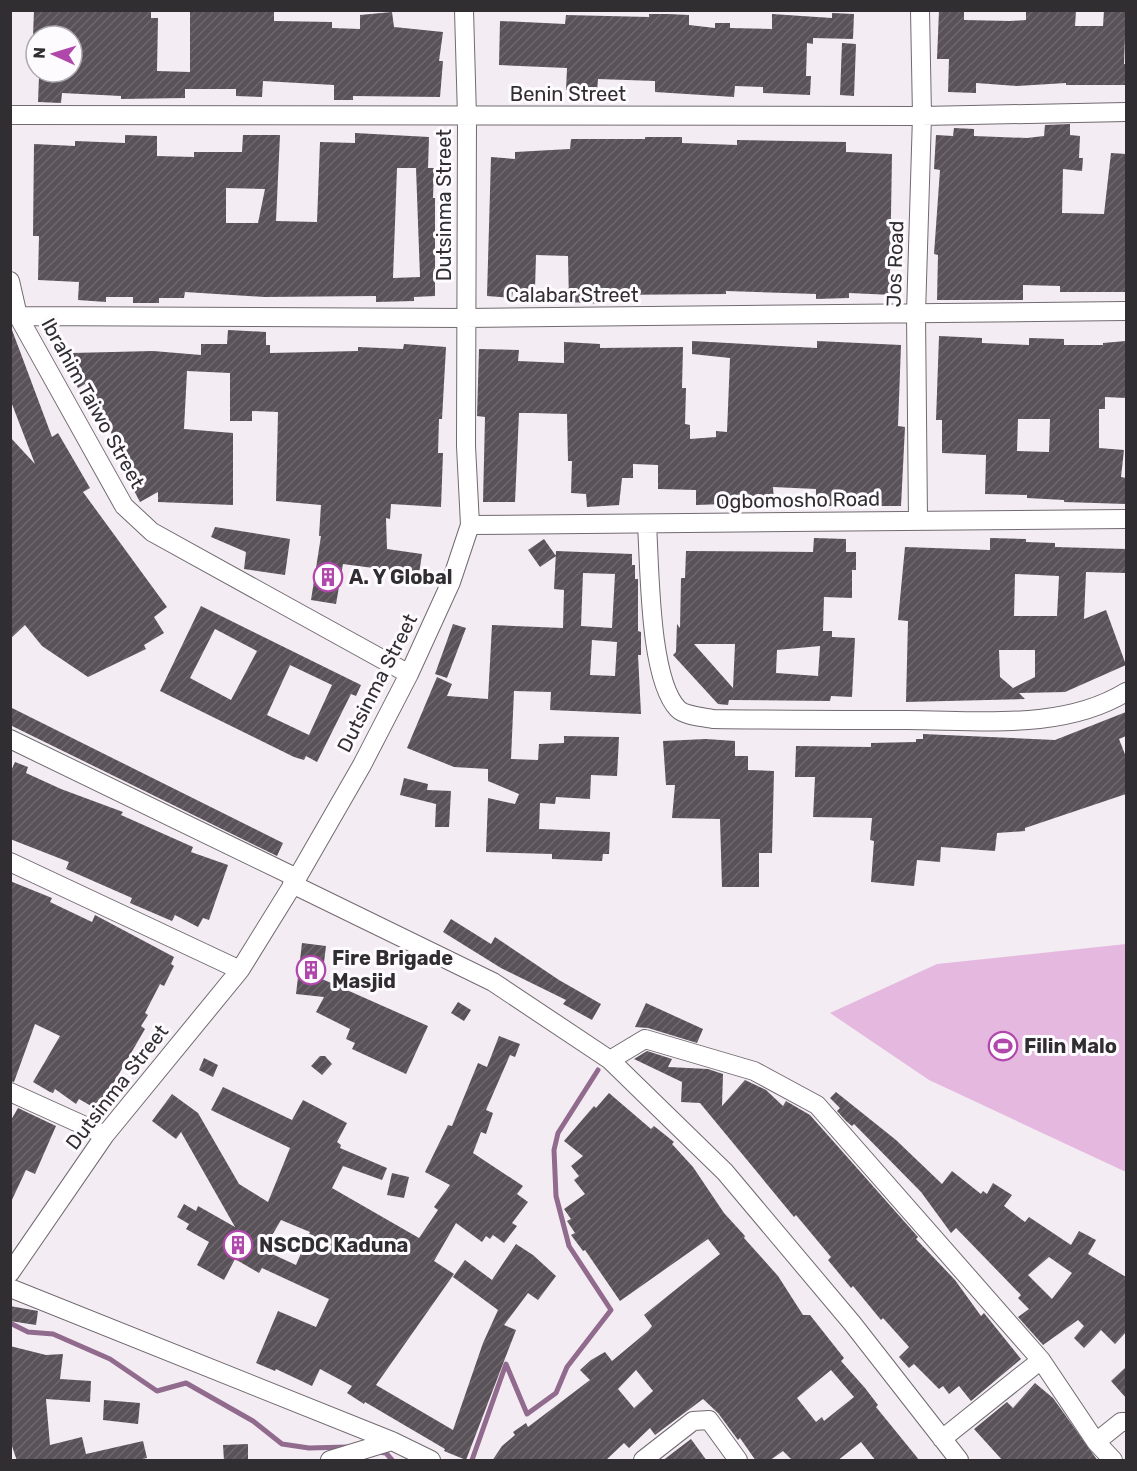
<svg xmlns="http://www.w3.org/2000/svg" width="1137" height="1471" font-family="Rubik,sans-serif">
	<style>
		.grass { fill: #e5b8e0 }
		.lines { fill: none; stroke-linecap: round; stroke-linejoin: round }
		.stream { stroke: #916b8d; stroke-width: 5 }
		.building { fill: url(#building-hatch); fill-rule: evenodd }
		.minor-casing { stroke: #716a70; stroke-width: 20 }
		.minor { stroke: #fff; stroke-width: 18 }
		.labels { text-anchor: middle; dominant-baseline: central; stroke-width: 6; stroke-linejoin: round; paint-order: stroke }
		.street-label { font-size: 20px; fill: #312e31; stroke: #fefbfe }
		.poi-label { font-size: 20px; font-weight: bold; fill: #312e31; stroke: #fefbfe; text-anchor: start }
	</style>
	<defs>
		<pattern id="building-hatch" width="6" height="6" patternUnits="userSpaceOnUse" patternTransform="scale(1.5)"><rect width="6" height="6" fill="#595258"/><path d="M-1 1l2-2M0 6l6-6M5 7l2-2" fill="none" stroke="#6e686d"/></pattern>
	</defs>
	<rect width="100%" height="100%" fill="#f4ecf3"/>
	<!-- grass -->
	<path class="grass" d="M1126,944V1172L929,1080L830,1013L937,964Z"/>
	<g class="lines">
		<!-- stream -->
		<path class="stream" d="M10,1323L28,1332L53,1334L110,1359L157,1391L186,1383L253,1421L282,1444L309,1448L347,1447
			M377,1452L386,1453L392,1460
			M472,1460L506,1364L527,1414L556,1393L567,1367L611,1310L569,1246L556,1196L554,1150L558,1133L598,1070"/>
	</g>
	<!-- building -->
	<path class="building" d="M34,10H151V18H158L157,71L190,72V10H274V21L332,22V28L360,29V15L392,12L394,27L443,32L439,61H443L440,97L353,96V100H334V85L263,81L262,97L236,96V89H185V98L121,99V96L62,93L61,103L38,102L39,77L70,78L72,36H33Z
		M939,10H964V20L1010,21L1026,20V10L1076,11L1075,26H1103L1104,10L1126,11L1124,64H1126V85H1066V83L1017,86L976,83V93L948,92L949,59H937Z
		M832,13L854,14L853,39L813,38V44L807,43L806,76H811L810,95L763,93V87L735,86L734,97L655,92V81L598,79L597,91L566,90L567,68L499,65L500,21L565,24L566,15L649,17V14H668L689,15V25L715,28V23H730V28L772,29V14L832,18Z
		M842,43L856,44L854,96L840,95Z
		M1070,124V135L1080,136L1079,158H1083L1082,171L1063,169L1062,213L1104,214L1111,153L1126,154V292H1060V286L1023,285V300H937L938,255L934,254L940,170L934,169L936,135L953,136L954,128L974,129V136L1027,138L1044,136L1045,125Z
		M355,133L429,137L428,168H434L433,198H435V296L414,297V301L376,302V296L264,297L185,292L184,298H159V303H133V297H106V302L78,300L79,282L38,280L39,236H33L34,144L75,146V141L125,143V135L157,136V156L194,157V152H242L243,135H280L276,221L317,222L320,142L355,143ZM397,168H416L420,277L393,278ZM226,188L265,189L258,223H226Z
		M645,137H682V143L737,145V140L846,142V152L892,154L890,274H894L893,295L849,293V298L816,299V294L726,291V294L606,295V304L569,302L568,256L536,255L535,289H513L512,298L487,296L491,157L515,159V152L570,149L571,139H645Z
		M12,330L52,437L58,433L90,488L83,492L167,607L154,617L164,633L144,645L146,649L88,677L42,646L25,625L10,639V437L35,464L10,399Z
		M228,330L266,332V345H270V353L358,351V347L403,349L404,344L446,347L442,419H439L438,453H443L441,507L391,504L390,519L386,518L387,549L422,554L419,574L343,564L336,604L311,600L321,536H319L321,505L276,501L278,412L252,411V421H230V373L187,371L184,429L233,433V505L158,502V492L140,502L108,441L114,438L85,384L78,388L68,369L77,364L72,353L153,351L201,355V344H227Z
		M939,336L982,338V343L1029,345V338L1064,339V345H1103V343L1126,341V398L1105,397V409H1099V448L1124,450L1121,477L1126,478V504L1064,502V500L1027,498V495L985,494L986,455L942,453V420H936ZM1018,419H1050L1049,452L1017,451Z
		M692,341L817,348V341L901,345L898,426L905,427L901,506H816V489L773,487L774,502L696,505V490L658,489V465L633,464V478H622L619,505L587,507L586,494L571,493L572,461H568L567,414L531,413H519L515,502H483L485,417L477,416L479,349L519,350L518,361L564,363V342L600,344V348L683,347L682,388H686L685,424L690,425V439L716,437V431L727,432L730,358L692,354Z
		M215,527L290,539L285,575L244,569L246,552L211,537Z
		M814,538L846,539V552H856V570H852V598L824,597L823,631H832V637L855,638L852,697L831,696L830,701L729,700L728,705L718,704L673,655L676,652L677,624L680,628L681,578H685L686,551L813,552ZM694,644H735L733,688ZM820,646L818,676L776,673L777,650Z
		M990,538L1026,539V542L1055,543V547L1126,549V573L1086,572L1084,619L1106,610L1126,665L1065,692L1019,693L1025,699L906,702L908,621L898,620L905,547L990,550ZM1015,574L1059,576L1057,616H1014ZM999,650H1035V677L1013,688L1000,677Z
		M544,539L556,556L540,567L528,550Z
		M556,551L632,554V565H635V579H638V631L641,632V655H638L641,714L550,710L551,692L514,691L511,759L538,760L539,744L564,743V736L619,737L617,776L591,775L590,799L556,797L555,804L540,803L539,829L610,832L609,854H603L602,861L552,859V854L486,852L488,798L515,804L519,794L488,781V769L454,767L407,748L437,677L452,684L447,696L488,699L492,625L563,628L564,590L554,589ZM583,573L615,574L612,628L581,626ZM592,640L617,642L615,676L590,675Z
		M201,606L361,685L356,696L351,694L317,762L306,756L304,760L294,757L160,691ZM215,629L257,651L231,700L190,678ZM290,665L332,685L309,735L267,715Z
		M453,624L466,628L447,678L435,674Z
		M10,707L283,843L277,856L10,725Z
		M1126,712V736L1119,739L1126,757V794L1025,828V831L997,833L995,851L941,847L940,862L917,860L914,886L871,882L874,841L870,840L872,818L813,817L815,777H795L796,746L871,747V743L916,742V739H923V734L1055,740Z
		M706,739L735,741V756H748V770L774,771L772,853H759V887H722L720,819L672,818L675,785H666L663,741Z
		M15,762L28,767L26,773L61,789L123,812L121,815L193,847L191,852L228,865L209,920L203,918L198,927L175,915L172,921L130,903L132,898L66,869L69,862L10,839V773Z
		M404,778L428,784L427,790L451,791L449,827H435L436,804L400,795Z
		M10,881L52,898L50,902L92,922L95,915L174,957L171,964L174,966L164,986L160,984L145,1013L148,1015L141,1026L145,1029L98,1110L79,1099L76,1104L55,1089L53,1093L50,1092L33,1082L60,1036L35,1024L14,1082L10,1081Z
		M451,919L491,944L495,937L559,980L601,1004L592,1020L563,1004L566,1000L501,968L443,932Z
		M302,943L326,946L322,979L428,1026L406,1074L352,1049L355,1043L346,1039L350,1029L316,1012L324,997L296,994Z
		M458,1002L471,1010L464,1021L451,1013Z
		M646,1003L703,1029L697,1043L648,1028L635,1027Z
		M499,1036L520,1044L515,1057L510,1055L486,1110L493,1113L486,1134L481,1132L473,1153L523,1186L517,1194L528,1202L512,1223L517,1226L504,1243L493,1235L490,1239L486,1236L482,1242L456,1223L434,1261L454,1274L376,1385L453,1430L483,1343L498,1310L453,1277L465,1260L492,1280L516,1244L533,1255L556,1276L538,1300L528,1293L504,1325L516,1330L466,1460L444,1451L445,1449L365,1402L364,1404L347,1393L352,1386L320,1369L312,1386L276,1369L275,1371L256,1363L278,1311L316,1327L329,1299L262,1268L259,1273L235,1259L224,1280L197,1265L209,1242L186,1229L189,1224L177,1217L184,1204L196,1211L198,1206L235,1227L181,1132L176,1139L152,1121L172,1094L198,1113L239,1184L268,1202L290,1148L211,1110L223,1087L292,1120L303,1100L347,1123L337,1142L341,1145L340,1148L387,1168L382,1180L343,1166L332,1188L419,1238L438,1210L434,1207L450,1185L425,1172L448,1125L452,1126L478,1063L487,1067ZM281,1220L310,1232L296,1265L270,1253L273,1247L267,1244Z
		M647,1051L672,1059L668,1067L708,1069L723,1074L722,1106L745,1080L766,1090L783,1106L786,1101L810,1115L918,1237L916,1239L955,1280L981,1316L984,1313L1021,1359L971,1401L959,1386L949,1394L943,1386L939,1389L914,1364L909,1368L899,1357L909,1347L883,1318L881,1320L853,1286L851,1288L828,1260L831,1257L796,1215L794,1217L700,1103L681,1102L682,1082L634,1059Z
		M320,1056H325L332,1064L322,1075L311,1066Z
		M204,1058L218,1065L213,1077L199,1070Z
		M836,1092L896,1140L942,1184L952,1171L981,1194L983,1191L987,1194L993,1183L1012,1195L1004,1206L1025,1222L1029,1217L1071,1245L1079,1231L1096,1240L1088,1254L1126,1277V1332L1115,1344L1101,1330L1084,1348L1074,1338L1084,1326L1078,1320L1043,1345L1018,1317L1029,1309L1018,1298L1021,1295L956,1228L951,1233L921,1192L854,1124L852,1126L846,1121L837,1111L840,1108L830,1098ZM1049,1257L1072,1273L1052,1299L1028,1275Z
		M609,1093L651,1129L654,1126L674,1142L672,1144L693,1167L724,1213L745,1236L744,1238L778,1276L803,1315H810L844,1358L841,1361L865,1388L878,1405L876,1407L920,1461H876L861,1442L837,1461H793L783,1451L769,1461H756L740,1438L738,1440L718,1413L703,1399L655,1435L650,1428L629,1448L624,1443L605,1461H492L502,1446L515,1435L513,1432L526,1423L528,1427L590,1380L580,1370L591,1360L605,1352L612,1361L648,1331L652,1326L644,1315L720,1254L708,1239L620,1301L585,1250L583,1251L571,1235L575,1233L567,1221L571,1219L564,1209L585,1194L574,1180L579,1176L571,1166L583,1156L564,1141L594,1106L596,1108ZM636,1370L653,1391L634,1408L618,1389ZM831,1370L854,1397L824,1421L822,1417L816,1422L797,1398Z
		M18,1108L56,1126L35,1174L26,1170L10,1204L11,1120Z
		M392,1173L409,1177L404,1198L387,1195Z
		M10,1306L38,1311L36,1325L10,1321Z
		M10,1346L46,1355L63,1354L60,1379L91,1381L90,1402L46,1399L50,1445L82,1437L86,1454L143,1441L147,1458L134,1461H17L10,1440Z
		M1126,1367V1398L1111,1381Z
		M1035,1383L1053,1398L1098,1461H1003L974,1429L1007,1402L1013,1408Z
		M104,1400L140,1403L138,1424L103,1420Z
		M691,1439L707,1461H662Z
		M248,1444V1461H224L223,1445Z"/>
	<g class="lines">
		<!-- minor casing -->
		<g class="minor-casing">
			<path id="minor" d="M10,115L922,116L1126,112
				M10,281L18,316L124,506L152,532L409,674
				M18,316L465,318L1126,311
				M918,520L916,314L922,116L920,10
				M470,525L1126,519
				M647,525C650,569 649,679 678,709C685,716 704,717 713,719C778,720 842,720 906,720C979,720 1062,731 1126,692
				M10,739L297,878
				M10,862L240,970
				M292,884L493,982L610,1060L725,1172L852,1323L959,1460
				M610,1060L645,1039L754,1071L817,1105L1041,1360L1096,1442L1113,1460
				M10,1092L105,1135
				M10,1273L105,1135L240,970L297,878L362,765L409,674L451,582L470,525L466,446L467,117L464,10
				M10,1288L392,1441L431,1460
				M942,1439L1041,1360
				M1096,1442L1121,1422H1126
				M330,1460L392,1441
				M643,1460L693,1421L709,1420L738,1460"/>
		</g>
		<!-- minor -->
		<use href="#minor" class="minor"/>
	</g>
	<!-- icons -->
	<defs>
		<g id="building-ring" transform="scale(1.5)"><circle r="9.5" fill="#fefbfe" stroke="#b048ab" stroke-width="1.5"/><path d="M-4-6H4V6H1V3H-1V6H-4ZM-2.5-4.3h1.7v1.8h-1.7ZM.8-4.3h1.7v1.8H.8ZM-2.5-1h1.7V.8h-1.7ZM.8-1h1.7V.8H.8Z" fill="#b048ab"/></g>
		<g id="stadium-ring" transform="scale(1.5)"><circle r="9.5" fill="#fefbfe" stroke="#b048ab" stroke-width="1.5"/><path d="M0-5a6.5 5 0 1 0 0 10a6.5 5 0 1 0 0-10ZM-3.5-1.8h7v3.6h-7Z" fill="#b048ab"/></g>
	</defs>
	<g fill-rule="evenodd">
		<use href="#building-ring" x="328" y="577"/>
		<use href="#building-ring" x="311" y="970"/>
		<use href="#stadium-ring" x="1003" y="1046"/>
		<use href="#building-ring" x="238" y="1245"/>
	</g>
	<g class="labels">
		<!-- street labels -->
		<g class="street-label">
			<text x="568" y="94">Benin Street</text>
			<text transform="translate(444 205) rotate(-90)">Dutsinma Street</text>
			<text transform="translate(895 264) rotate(-88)">Jos Road</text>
			<text x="572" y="295">Calabar Street</text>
			<text transform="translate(93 403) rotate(61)">Ibrahim Taiwo Street</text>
			<text transform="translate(798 500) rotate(-1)">Ogbomosho Road</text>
			<text transform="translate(377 683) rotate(-63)">Dutsinma Street</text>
			<text transform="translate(117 1087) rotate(-52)">Dutsinma Street</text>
		</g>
		<!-- poi labels -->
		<g class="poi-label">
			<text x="349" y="577">A. Y Global</text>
			<text x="332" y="958">Fire Brigade<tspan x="332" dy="23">Masjid</tspan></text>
			<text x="1024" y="1046">Filin Malo</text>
			<text x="259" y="1245">NSCDC Kaduna</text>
		</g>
	</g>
	<!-- border -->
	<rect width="1137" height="1471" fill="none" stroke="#312e31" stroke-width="24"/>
	<!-- north arrow -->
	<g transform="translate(54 54) rotate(274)"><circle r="28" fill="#fefbfe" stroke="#aca9ac" stroke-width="1.5"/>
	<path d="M0-4.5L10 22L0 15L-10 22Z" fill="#b048ab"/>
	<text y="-9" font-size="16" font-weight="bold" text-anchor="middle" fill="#312e31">N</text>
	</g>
</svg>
